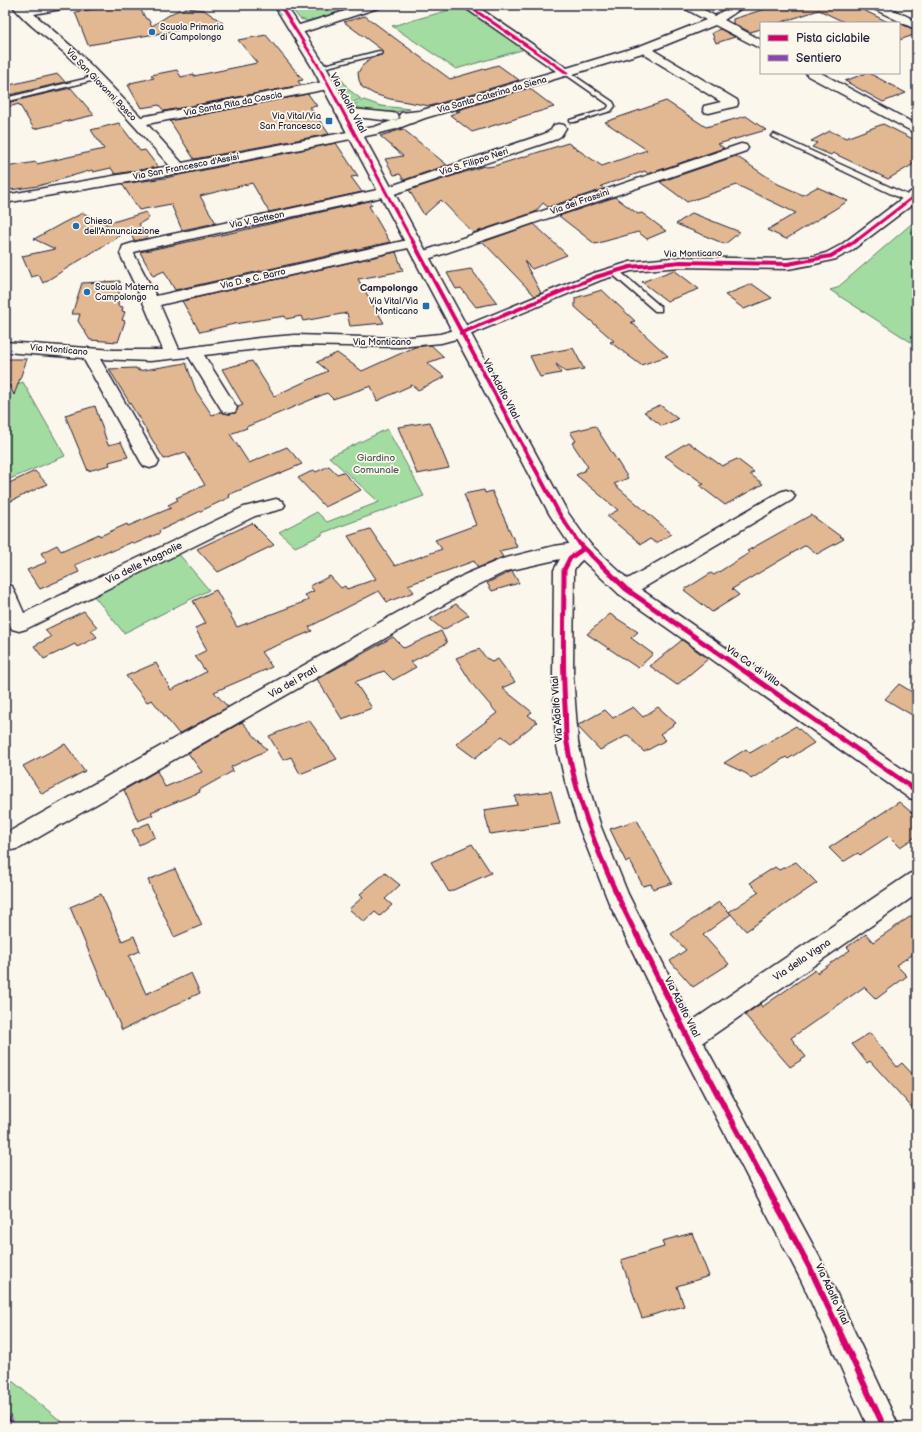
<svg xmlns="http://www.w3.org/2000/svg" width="922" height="1432" font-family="'Balsamiq Sans',sans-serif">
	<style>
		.green { fill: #a3dca0; stroke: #627f6e }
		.building { fill: #e2b893; stroke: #22223b }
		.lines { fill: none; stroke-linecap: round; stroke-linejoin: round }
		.service-casing { stroke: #22223b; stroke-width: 3 }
		.minor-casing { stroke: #22223b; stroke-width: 3 }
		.tertiary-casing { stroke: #22223b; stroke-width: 3 }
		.service { fill: #fbf7ec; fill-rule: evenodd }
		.minor { fill: #fbf7ec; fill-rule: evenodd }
		.tertiary { fill: #fbf7ec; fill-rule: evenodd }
		.quiet { stroke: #8e44ad; stroke-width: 5; stroke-dasharray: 10 5; stroke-linecap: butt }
		.cycleway-far3-casing { stroke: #fbf7ec; stroke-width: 4.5 }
		.cycleway-far2-casing { stroke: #fbf7ec; stroke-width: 6 }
		.cycleway-far1-casing { stroke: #fbf7ec; stroke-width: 8 }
		.cycleway-casing { stroke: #fbf7ec; stroke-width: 9 }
		.cycleway-far3 { stroke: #d6006c; stroke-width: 3 }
		.cycleway-far2 { stroke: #d6006c; stroke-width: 4 }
		.cycleway-far1 { stroke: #d6006c; stroke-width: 5 }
		.cycleway { stroke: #d6006c; stroke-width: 6 }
		.poi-dot { fill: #1f6fb2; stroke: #fbf7ec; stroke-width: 1.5 }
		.labels { text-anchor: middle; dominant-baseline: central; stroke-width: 3.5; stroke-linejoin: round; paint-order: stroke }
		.far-poi-label { font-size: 9px; fill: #22223b; stroke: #fbf7ec; text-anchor: start }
		.far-street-label { font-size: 9px; fill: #22223b; stroke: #fbf7ec }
		.street-label { font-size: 10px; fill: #22223b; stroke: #fbf7ec }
		.far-quarter-label { font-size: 10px; font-weight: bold; fill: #22223b; stroke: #fbf7ec }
		.park-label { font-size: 10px; fill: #495a59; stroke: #fbf7ec }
	</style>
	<rect width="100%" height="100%" fill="#fbf7ec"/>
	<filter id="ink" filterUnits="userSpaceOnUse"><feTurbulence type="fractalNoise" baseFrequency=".025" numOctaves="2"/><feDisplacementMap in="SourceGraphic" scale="8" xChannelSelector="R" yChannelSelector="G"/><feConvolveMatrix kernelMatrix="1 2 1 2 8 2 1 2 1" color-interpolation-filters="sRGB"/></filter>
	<g filter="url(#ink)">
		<!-- green -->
		<path class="green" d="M289,5H363L308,21L300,19Z
			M464,6L525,49L456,69L392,26Z
			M339,79L343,81L348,89L361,99L351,103L348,101L336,81Z
			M364,100L381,106L410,109C391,114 371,114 352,105Z
			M917,219V346L830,290L837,288Z
			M23,382L65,456L5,481V388Z
			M387,429L424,496L322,533V535L295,547L279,532L317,512L327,522L379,502L329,457Z
			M178,553L209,590L124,633L93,595Z
			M5,1375L68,1427H5Z"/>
		<!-- building -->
		<path class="building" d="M108,5H138L146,19H148L152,26L174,12L186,8L204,10L223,23L88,45L75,12L109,7Z
			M778,5H853L890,23H846L819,10L779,23H761V29L750,32L733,23V19Z
			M365,16L450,79L498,65L519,80L430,106L390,99L374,94L362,87L359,80L358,73L362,66L372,58L381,55L383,53L381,51L382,50L344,22Z
			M899,23L917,31V34L899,40Z
			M720,29L735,37L716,43L712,33Z
			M266,35L303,80L298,81L301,85L164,111L159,105L141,108L128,85H131L130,83L154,78L151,75L177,70L181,77L194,74V76L257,63L238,40Z
			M866,73H869L906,93L883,102L845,81Z
			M58,74L65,82L5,96V86Z
			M71,88L94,115L34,129L19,104L5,108V103Z
			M529,88L554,107L472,132L450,115L460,111H455Z
			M308,94L317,106L310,107L329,134L194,159L170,121Z
			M666,101L706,127L746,116L766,130L718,144L724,148L648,174L645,171L601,186L604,189L548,207L543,203L535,212L473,233L441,200L424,215L409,190L484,166L486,167L494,166L568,143L602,166L647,150L605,122Z
			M119,123L140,151L145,150L158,167L115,174L111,168L93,172L92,170L38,186L10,190L6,167L36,162L37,164L104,149L91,130Z
			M883,124L917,141V162L888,179L833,153L831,155L812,147L817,143L811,141L830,131L846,138Z
			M403,129L447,165L404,180L400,174L394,175L385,159L403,156L380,136Z
			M336,143L358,176L351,177L362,192L269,212L252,183L200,196L216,223L182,230L171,204L139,210L122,184L165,178Z
			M736,156L778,184L803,195L817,187L848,201L786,239L767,230L796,213L737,185L687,202L660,182Z
			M615,197L638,214L642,213L666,231L647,239L638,232L595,244L559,216Z
			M369,201L372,205L369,206L390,242L175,290L164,271L153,276L140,252L235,232Z
			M146,212L149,218L139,224L148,238L134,241L129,230L43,283L39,275L31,277L22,256L55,249L34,239L63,223L83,213L106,224Z
			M692,213L740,232L725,244L676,224Z
			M534,224L567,255L532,269L524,261L541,293L535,296L483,242Z
			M396,252L403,271L358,279L384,323L350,326L347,313L303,321L301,316L286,319L285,316L234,324L200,332L182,301Z
			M471,269L497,303L476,307L461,288L456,289L447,273Z
			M674,270L699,289L667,301L642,282Z
			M120,281L118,306L123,307L122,311L125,312L122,320L125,321L118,342L90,340L78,321L80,314H72L82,283Z
			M752,284L772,298L744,309L725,295Z
			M602,290L635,321L631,322L668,356L641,365L610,342L614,341L575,307V298Z
			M431,345L444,357L427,363L445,377L418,390L412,385L377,401L371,386L333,399L327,393L246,427L247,428L230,434L249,463L287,447L302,464L228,495L230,497L159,531L160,533L134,544L132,542L110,552V550L75,565L79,572L40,589L27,570L47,562L41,553L57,545L61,551L99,534L100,536L127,524L128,526L171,508L168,505L178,500L176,498L205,485L185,452L164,459L109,369L136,368V369H139L138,371L186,363L196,391L212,415L221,412L229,414L235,413L238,407L243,405L222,369L252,361L274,396L328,371L317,362L337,353L362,371L415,347Z
			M573,348L584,369L566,372L556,364L561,373L540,377L530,356Z
			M5,359H27L14,395L5,376Z
			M660,405L678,419L662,426L644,412Z
			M95,406L108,445L121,442L128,457L109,462L110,465L88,471L65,415Z
			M430,422L449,468L417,474L398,427Z
			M595,426L628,478L614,484L672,534L656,543L650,539L641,544L607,516L618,510L576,475L586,470L585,469L588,467L572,443L576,441L570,432Z
			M688,442L722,466L737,459L754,472L750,474L763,484L725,505L700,486L704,484L665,456Z
			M329,466L337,474L343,472L361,490L325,507L298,478L314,470L316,472Z
			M35,471L47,484L5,504V485Z
			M484,490L485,493L492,491L517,547L499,551L503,557L478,568L474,561L408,585L414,592L387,602L379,591L309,627L312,631L261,652L272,667L214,692L228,707L179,734L152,700L147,702L126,676L156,663L171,690L206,672L195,656L207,650L195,628L206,623L193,601L216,590L237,627L309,600L305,595L314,591L310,586L330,576L341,588L345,586L347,589L376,579L348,536L370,529L395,566L442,549L435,540L476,525L464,494Z
			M811,515L844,539L817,554L806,545L732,589L739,595L712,612L684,590L711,573L714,575L749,553L747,551Z
			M252,523L274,545L218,572L197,549Z
			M512,571L519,583L492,591L487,583Z
			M456,604L469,615L443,630L430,619Z
			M84,611L97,627L91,630L97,637L77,647L75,644L44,659L34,646L51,637L45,630Z
			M610,614L638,632L631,638L653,654L638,668L587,634Z
			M441,631L447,643L411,662L416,667L393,680L384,671L355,682L372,708L342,719L317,679L393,637L404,648Z
			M682,640L708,659L677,685L650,666Z
			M479,649L487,659H489L492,662L498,659L515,682L502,688L532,712L528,715L537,722L511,743L502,736L475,758L456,744L497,713L473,685L456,658Z
			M899,684L917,695V718L885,699Z
			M633,707L643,717L658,707L676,723L660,734L666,740L644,752L628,735L600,750L578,727V725L605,710L613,718Z
			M309,720L337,759L300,774L291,757L283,760L269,736Z
			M242,722L267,750L231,767L233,771L199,790L200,792L151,812L153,815L138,821L124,790L157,771L165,787L202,772L188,753Z
			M796,726L814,743L788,759L786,757L751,779L747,774L724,763L746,749L750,753Z
			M65,744L85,771L42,794L23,766Z
			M551,791L560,824L490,834L484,810L517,805L515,796Z
			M899,802L917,817V836L900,847L889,836L860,855L858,853L843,862L829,848Z
			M637,820L660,861L672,883L653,889L651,884L643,886L630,861L626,862L610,829Z
			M149,823L155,837L139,845L132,830Z
			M472,844L491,873L449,892L431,862Z
			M796,862L817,883L746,931L729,912L759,892L750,883L775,867L779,870Z
			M175,869L202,925L174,937L148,880Z
			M385,873L400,885L385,899L392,905L380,916L375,912L364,922L349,909L363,897L360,894Z
			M101,894L122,941L134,936L140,951L129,956L146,994L191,973L200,993L122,1030L70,907Z
			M719,902L731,914L703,935L729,964L693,987L670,961L686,950L671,934Z
			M917,912V952L896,965L907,976L876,999L864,987L791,1038L806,1057L790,1067L745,1015L760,1004L762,1007L815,970L817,973L850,950L847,947L866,934L873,942Z
			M870,1033L897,1067L902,1063L917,1079V1113L870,1061L867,1063L852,1044Z
			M692,1233L709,1276L677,1286L684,1306L642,1318L621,1260L664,1247L662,1241Z"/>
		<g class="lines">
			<!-- service casing -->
			<g class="service-casing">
				<path id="service" d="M379,51L382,53L381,54L319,69L316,67Z
					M565,72H569L613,102L615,106L611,111L574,122H570V120L607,109L609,106L608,104L565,74Z
					M97,76L100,78L99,79L5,102V98Z
					M774,134L912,197L913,199L909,201H906L772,137L771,136Z
					M611,269H617L661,307V311H655L611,273Z"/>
			</g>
			<!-- minor casing -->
			<g class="minor-casing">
				<path id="minor" d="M12,5H24L27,8L45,5H73L71,7L67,8L34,14L79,53L141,117L328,81L332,82L334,85L332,88L328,89L147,124L182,163L374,127L401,118L399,116L401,113L419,111L556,71L461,5H475L567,68L640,46L706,20L682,7L680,5H695L715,16L732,5H746L724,20L761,40V49L715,25L653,50L737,100L738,103L737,106L709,113L704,112L703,109L704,106L721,102L642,53L573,74L571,76H565L425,118L396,129L376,134L180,173L5,203V195L170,166C137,129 105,92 70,58C52,40 27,26 12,5Z
					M365,5H383L381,7L301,33H293L291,30L293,27Z
					M868,5H883L917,21V30L870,7Z
					M806,73H821L917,125V134L808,76Z
					M342,108L392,113L397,114L399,117L397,120L392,121L337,115L335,112L337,109Z
					M559,124L564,125L566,128L561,136L554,140L391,195L140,250L135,252L134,254L156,296L412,239L417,240L419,243L417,246L160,305L179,349L259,338L295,335L399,338L440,334L455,330L591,274L630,262L681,257L788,259L815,256L826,253L841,245L912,191L917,190V201L851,251L836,259L815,264L788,269L681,267L631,271L601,280L467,336L441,343L399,347L295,345L204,355L237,408L235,412L229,413L223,412L189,357L150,361L100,359L159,462L156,466L150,468L144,466L141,462L83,358L5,352V342L114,350H163L143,302L120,254L123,246L136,242L382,189L544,134L551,130L554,125Z
					M741,144L746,145L748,148L746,151L425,260L420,261L415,260L413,257L415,254Z
					M786,490L792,492L795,496L792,500L633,594L626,596L619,594L616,589L619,584L780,492Z
					M276,499L282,501L285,505L282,509L255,516L26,629L19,631L12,629C3,614 5,601 5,584L12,586L24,613L244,507Z
					M583,542L590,544L592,549C587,558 578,561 574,570L573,675L578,742L587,781L601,827L628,894L692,1021L909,874L917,871V894L703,1042L821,1260L899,1427H868L801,1280L679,1046L609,903L579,827L565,781L556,742L553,675L554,570L560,559L507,571L478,585L20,848L12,850L5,848V834L464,575L502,559L554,546Z"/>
			</g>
			<!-- tertiary casing -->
			<g class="tertiary-casing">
				<path id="tertiary" d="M274,5H286L326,67L568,513L590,544L633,584L917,779V800L909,798L619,594L576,554L550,515L312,67Z"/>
			</g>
			<!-- service -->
			<use href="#service" class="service"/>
			<!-- minor -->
			<use href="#minor" class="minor"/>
			<!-- tertiary -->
			<use href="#tertiary" class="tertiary"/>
			<!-- quiet -->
			<path class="quiet" d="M5,1416L17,1427"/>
			<!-- cycleway-far3 casing -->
			<g class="cycleway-far3-casing">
				<path id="cycleway-far3" d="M280,5L319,67L412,241
					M467,5L567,73
					M856,241L917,194"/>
			</g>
			<!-- cycleway-far2 casing -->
			<g class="cycleway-far2-casing">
				<path id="cycleway-far2" d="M412,240L560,515L581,546
					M461,333L596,277L630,267L681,262L788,264L831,256L857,240"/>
			</g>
			<!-- cycleway-far1 casing -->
			<g class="cycleway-far1-casing">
				<path id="cycleway-far1" d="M581,545L626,589L917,791
					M583,549L570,558L564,570C564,616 562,661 565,706C566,718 565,731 567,743C578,810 607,876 637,936"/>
			</g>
			<!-- cycleway casing -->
			<g class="cycleway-casing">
				<path id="cycleway" d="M637,935L688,1038L811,1270L884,1427"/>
			</g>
			<!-- cycleway-far3 -->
			<use href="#cycleway-far3" class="cycleway-far3"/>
			<!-- cycleway-far2 -->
			<use href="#cycleway-far2" class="cycleway-far2"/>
			<!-- cycleway-far1 -->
			<use href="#cycleway-far1" class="cycleway-far1"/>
			<!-- cycleway -->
			<use href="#cycleway" class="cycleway"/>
		</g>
	</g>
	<!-- markers -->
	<g class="poi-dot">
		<circle cx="152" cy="32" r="4"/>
		<rect x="325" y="117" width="8" height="8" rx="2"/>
		<circle cx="76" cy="226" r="4"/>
		<circle cx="87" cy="292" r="4"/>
		<rect x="422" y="302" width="8" height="8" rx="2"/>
	</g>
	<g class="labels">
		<!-- far-poi labels -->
		<g class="far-poi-label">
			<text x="160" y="27">Scuola Primaria<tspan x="160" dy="10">di Campolongo</tspan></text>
			<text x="321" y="116" text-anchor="end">Via Vital/Via<tspan x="321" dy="10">San Francesco</tspan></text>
			<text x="84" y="221">Chiesa<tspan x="84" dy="10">dell'Annunciazione</tspan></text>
			<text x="95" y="287">Scuola Materna<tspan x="95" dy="10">Campolongo</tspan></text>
			<text x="418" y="301" text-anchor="end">Via Vital/Via<tspan x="418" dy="10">Monticano</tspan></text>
		</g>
		<!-- far-street labels -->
		<g class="far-street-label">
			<text transform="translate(101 85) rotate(46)">Via San Giovanni Bosco</text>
			<text transform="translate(492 95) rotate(-16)">Via Santa Caterina da Siena</text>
			<text transform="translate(233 104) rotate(-11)">Via Santa Rita da Cascia</text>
			<text transform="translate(474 162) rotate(-18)">Via S. Filippo Neri</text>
			<text transform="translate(186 167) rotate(-11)">Via San Francesco d'Assisi</text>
			<text transform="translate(580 202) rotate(-19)">Via dei Frassini</text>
			<text transform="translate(257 220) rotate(-12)">Via V. Botteon</text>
			<text transform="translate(693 254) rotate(-1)">Via Monticano</text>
			<text transform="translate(253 279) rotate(-13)">Via D. e C. Barro</text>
			<text x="382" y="342">Via Monticano</text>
			<text transform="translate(59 350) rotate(5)">Via Monticano</text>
		</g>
		<!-- street labels -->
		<g class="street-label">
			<text transform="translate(348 103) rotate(62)">Via Adolfo Vital</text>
			<text transform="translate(501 389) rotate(62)">Via Adolfo Vital</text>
			<text transform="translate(144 563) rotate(-26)">Via delle Magnolie</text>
			<text transform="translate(753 666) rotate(35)">Via Ca' di Villa</text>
			<text transform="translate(293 682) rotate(-30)">Via dei Prati</text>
			<text transform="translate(557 709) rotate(-94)">Via Adolfo Vital</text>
			<text transform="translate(802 960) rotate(-34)">Via della Vigna</text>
			<text transform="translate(682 1007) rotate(63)">Via Adolfo Vital</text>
			<text transform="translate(832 1294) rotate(65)">Via Adolfo Vital</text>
		</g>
		<!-- far-quarter labels -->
		<g class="far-quarter-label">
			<text x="389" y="288">Campolongo</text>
		</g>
		<!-- park labels -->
		<g class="park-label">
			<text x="376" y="458">Giardino<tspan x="376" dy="12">Comunale</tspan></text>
		</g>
	</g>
	<!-- margin -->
	<rect width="922" height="1432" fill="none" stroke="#fbf7ec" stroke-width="20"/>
	<rect x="10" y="10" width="902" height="1412" fill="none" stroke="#22223b" stroke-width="1.5" filter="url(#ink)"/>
	<!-- legend -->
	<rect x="760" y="22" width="140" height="52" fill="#fbf7ec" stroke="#a4a2a5"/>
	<rect x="768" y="35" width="20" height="6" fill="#d6006c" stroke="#a4a2a5"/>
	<text x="796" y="42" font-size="12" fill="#22223b">Pista ciclabile</text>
	<rect x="768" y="55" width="20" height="6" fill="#8e44ad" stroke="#a4a2a5"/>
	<text x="796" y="62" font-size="12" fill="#22223b">Sentiero</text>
</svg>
